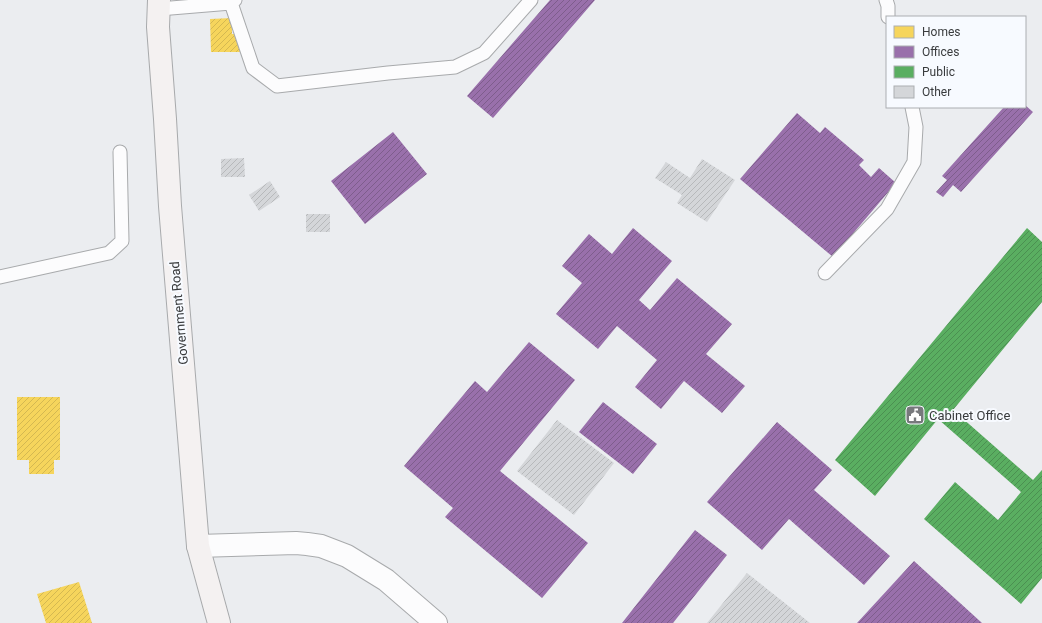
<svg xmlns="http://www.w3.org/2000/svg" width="1042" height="623" font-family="Roboto,sans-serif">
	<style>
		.homes { fill: url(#homes-hatch) }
		.offices { fill: url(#offices-hatch) }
		.public { fill: url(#public-hatch) }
		.building { fill: url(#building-hatch) }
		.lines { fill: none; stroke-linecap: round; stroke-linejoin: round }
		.service-casing { stroke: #a8aaac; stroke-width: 15 }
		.minor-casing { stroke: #a8aaac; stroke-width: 24 }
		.secondary-casing { stroke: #a8aaac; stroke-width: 24 }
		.service { stroke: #fcfcfd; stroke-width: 13 }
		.minor { stroke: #fcfcfd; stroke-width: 22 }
		.secondary { stroke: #f4f1f1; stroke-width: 22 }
		.labels { text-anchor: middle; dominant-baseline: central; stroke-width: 4; stroke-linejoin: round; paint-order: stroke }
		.street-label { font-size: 13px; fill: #393b3d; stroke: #f7faff }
		.poi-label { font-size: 13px; fill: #393b3d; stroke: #f7faff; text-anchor: start }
	</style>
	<defs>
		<pattern id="homes-hatch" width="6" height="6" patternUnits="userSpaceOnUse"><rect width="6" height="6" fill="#f6d55c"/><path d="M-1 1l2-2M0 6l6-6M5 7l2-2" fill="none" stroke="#d4b851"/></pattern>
		<pattern id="offices-hatch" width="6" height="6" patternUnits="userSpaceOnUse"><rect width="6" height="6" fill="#9970ab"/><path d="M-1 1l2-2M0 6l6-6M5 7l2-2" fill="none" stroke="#7e5d8c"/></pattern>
		<pattern id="public-hatch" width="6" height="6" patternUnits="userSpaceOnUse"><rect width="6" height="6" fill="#5aae61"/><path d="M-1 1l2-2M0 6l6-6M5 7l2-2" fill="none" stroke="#4b8f51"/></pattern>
		<pattern id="building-hatch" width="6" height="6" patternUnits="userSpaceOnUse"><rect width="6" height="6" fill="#d4d6d9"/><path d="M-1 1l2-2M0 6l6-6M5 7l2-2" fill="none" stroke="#b7b9bb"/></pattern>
	</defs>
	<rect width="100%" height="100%" fill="#ebedf0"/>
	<!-- homes -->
	<path class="homes" d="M232,18V34H241V52H211L210,19Z
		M17,397H60V460H54V474H29V460H17Z
		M79,582L92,623H46L37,594Z"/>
	<!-- offices -->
	<path class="offices" d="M550,0H595L493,118L467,96Z
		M1025,105L1033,112L961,192L953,185L943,197L936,192L947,180L942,176L1004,107H1025Z
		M797,113L820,133L825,127L864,160L859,165L871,177L879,168L896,183L833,257L740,179Z
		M393,132L427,174L365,224L331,181Z
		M633,228L672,261L639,300L650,310L677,278L732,324L706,354L745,386L722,413L684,381L661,409L635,387L657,360L617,326L598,349L556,314L582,283L562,266L589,234L612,254Z
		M529,342L575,380L500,471L588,543L542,598L445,517L453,508L404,466L475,381L487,392Z
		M603,402L657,444L633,474L579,432Z
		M777,422L832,470L814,490L890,556L864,585L789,519L762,550L707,502Z
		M695,530L727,555L673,623H622Z
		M914,561L982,623H857Z"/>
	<!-- public -->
	<path class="public" d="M1027,228L1042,242V302L953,410L1033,480L1042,470V578L1021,604L924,519L955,482L998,520L1021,492L938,419L875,496L835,460Z"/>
	<!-- building -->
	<path class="building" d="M244,158L245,177H221V159Z
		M702,159L735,180L707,222L677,203L682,195L655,178L666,162L690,178Z
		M270,181L280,197L259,211L249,195Z
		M306,214H330V232H306Z
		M557,420L614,463L574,515L517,471Z
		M747,573L810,623H707Z"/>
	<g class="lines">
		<!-- service casing -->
		<g class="service-casing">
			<path id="service" d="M886,0L888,6V17
				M231,3L253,68L277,86L388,73L455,67L484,53L531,0
				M159,9L231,3L235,0
				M825,273L887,209L914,162L916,127L912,107
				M0,277L109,253L122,241L120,152"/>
		</g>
		<!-- minor casing -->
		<g class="minor-casing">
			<path id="minor" d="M198,546L296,543L307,544L321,546L347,556L386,580L436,623"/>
		</g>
		<!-- secondary casing -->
		<g class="secondary-casing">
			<path id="secondary" d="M159,0L158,27L165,119L170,206L198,546L219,623"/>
		</g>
		<!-- service -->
		<use href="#service" class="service"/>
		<!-- minor -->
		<use href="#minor" class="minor"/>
		<!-- secondary -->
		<use href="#secondary" class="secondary"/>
	</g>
	<!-- icons -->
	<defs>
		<g id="civic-square" transform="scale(1)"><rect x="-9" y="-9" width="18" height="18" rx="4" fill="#77797c" stroke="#f7faff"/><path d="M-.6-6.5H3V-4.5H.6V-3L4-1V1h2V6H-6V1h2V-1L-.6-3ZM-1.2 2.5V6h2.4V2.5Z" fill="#fff"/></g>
	</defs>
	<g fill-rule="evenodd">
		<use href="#civic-square" x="915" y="415"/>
	</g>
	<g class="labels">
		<!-- street labels -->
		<g class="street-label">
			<text transform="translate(179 313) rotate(-95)">Government Road</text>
		</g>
		<!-- poi labels -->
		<g class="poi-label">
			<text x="929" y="415">Cabinet Office</text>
		</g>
	</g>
	<!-- legend -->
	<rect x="886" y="16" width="140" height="92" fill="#f7faff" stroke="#abaeb1"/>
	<rect x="894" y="26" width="20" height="12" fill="#f6d55c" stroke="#abaeb1"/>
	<text x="922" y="36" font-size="12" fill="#393b3d">Homes</text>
	<rect x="894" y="46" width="20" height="12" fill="#9970ab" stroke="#abaeb1"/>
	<text x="922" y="56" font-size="12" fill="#393b3d">Offices</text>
	<rect x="894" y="66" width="20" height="12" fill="#5aae61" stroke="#abaeb1"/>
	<text x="922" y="76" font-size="12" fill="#393b3d">Public</text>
	<rect x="894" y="86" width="20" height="12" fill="#d4d6d9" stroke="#abaeb1"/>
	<text x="922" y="96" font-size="12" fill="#393b3d">Other</text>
</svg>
